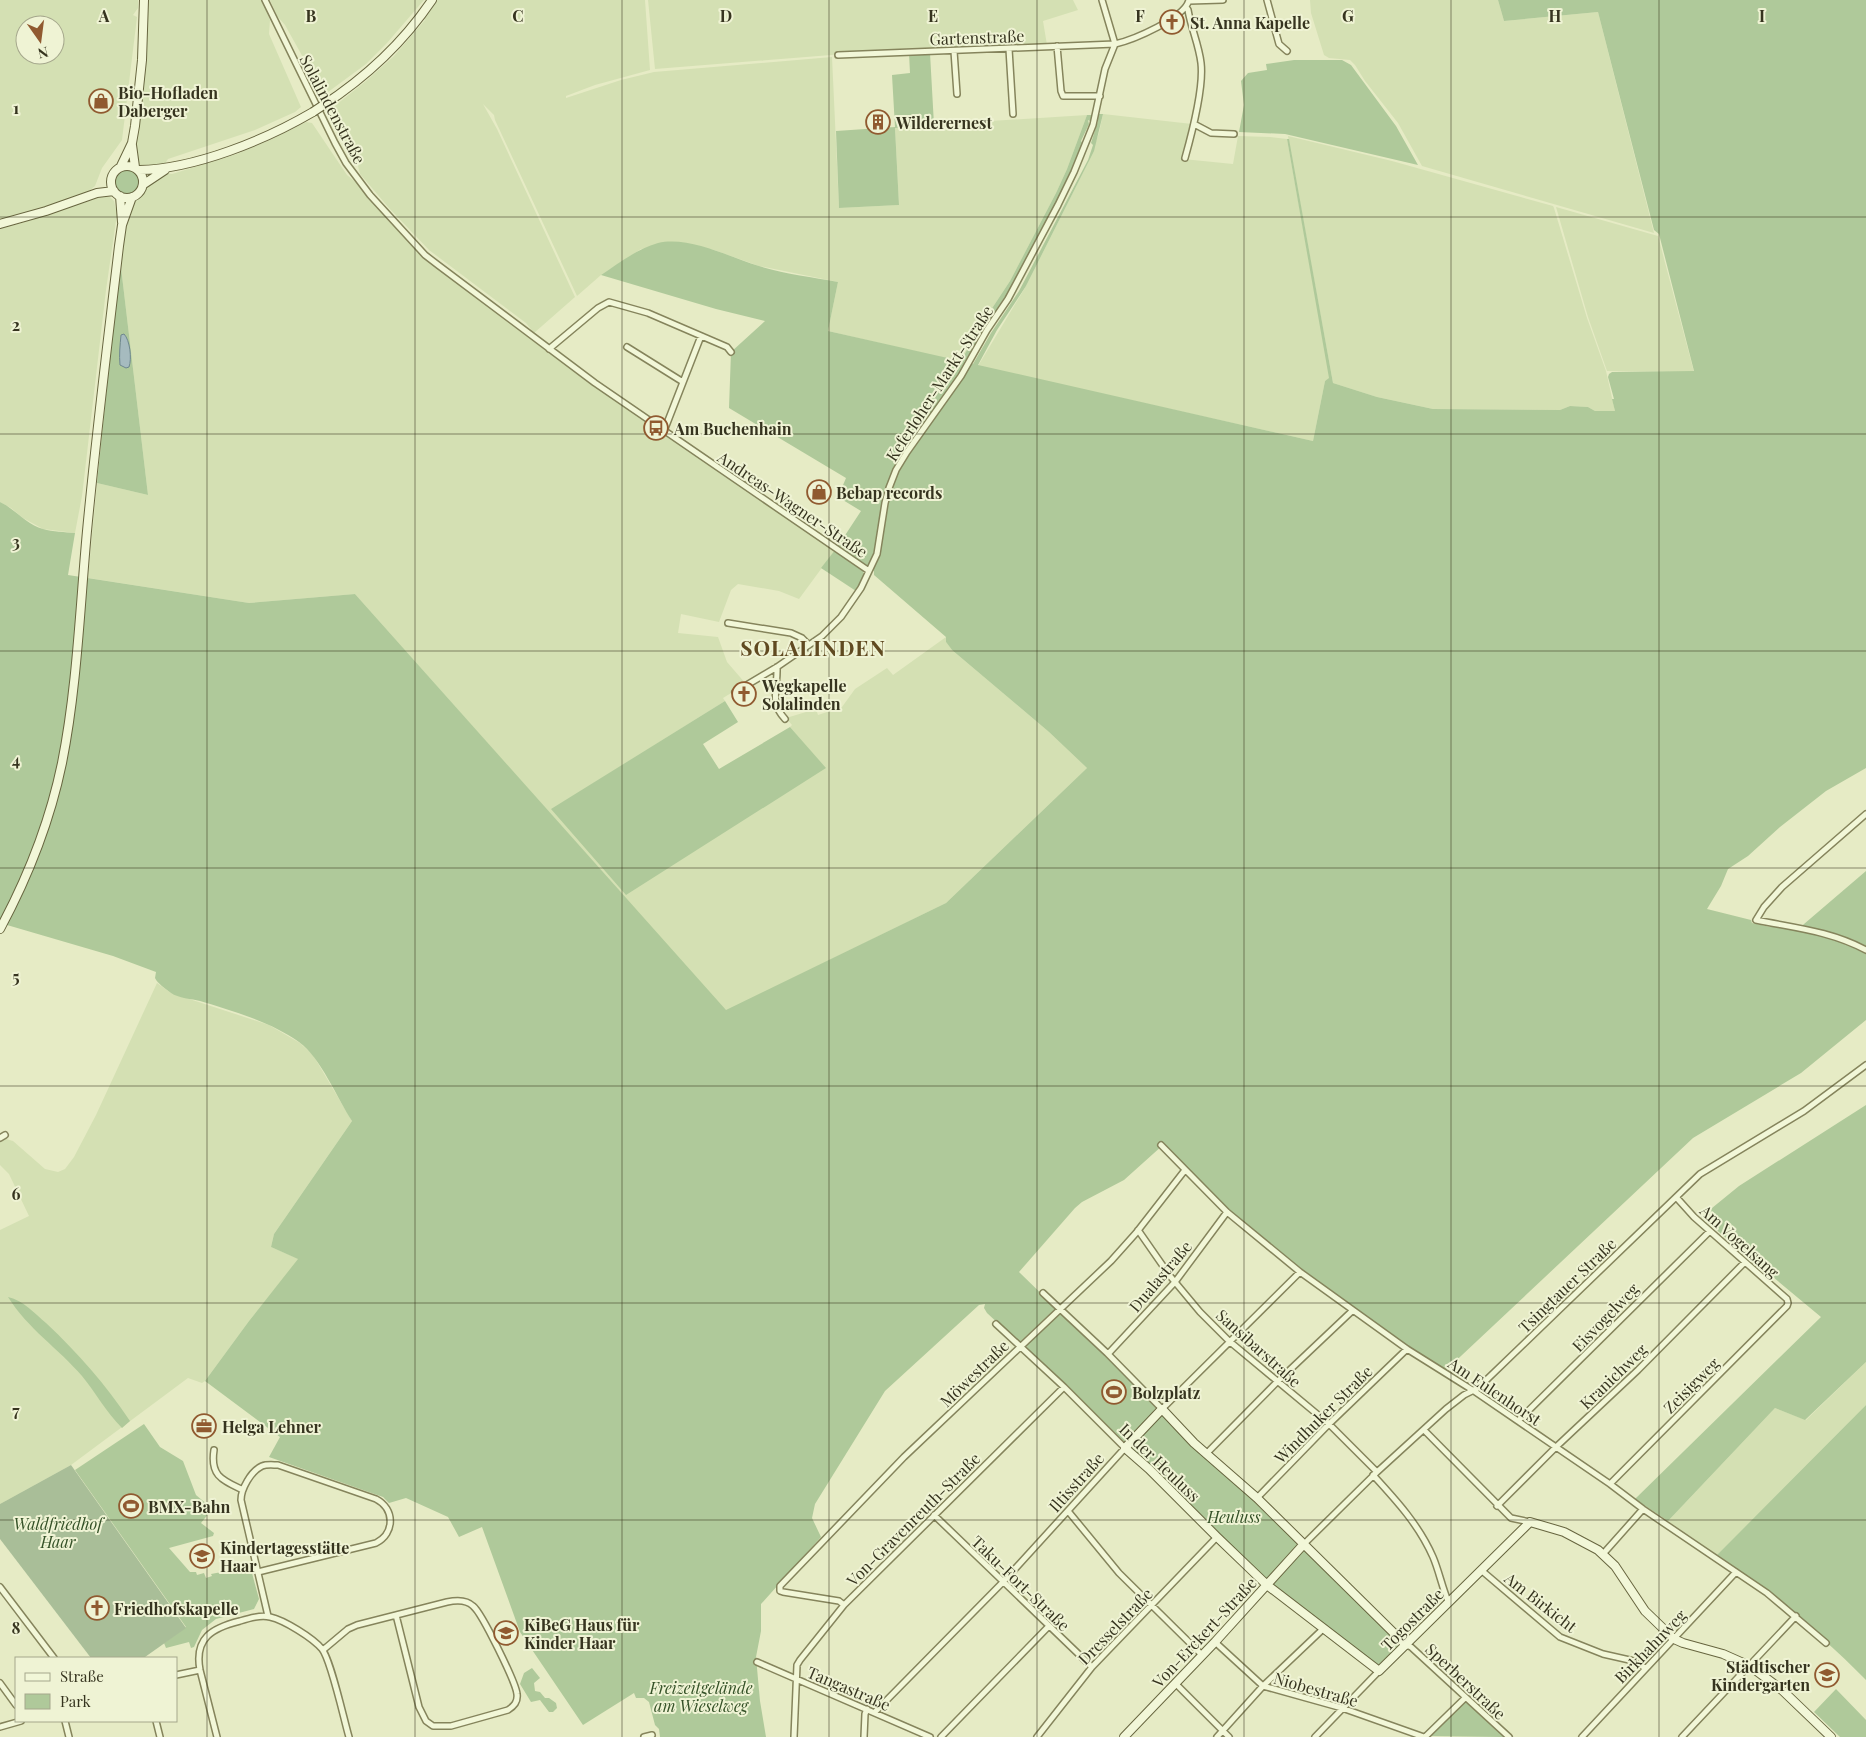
<svg xmlns="http://www.w3.org/2000/svg" width="1866" height="1737" font-family="'Playfair Display',serif">
	<style>
		.farmland { fill: #d4e0b3; fill-rule: evenodd }
		.green { fill: #afc99a }
		.cemetery { fill: #a9be98 }
		.water { fill: #a6bbbf; stroke: #6e878d }
		.lines { fill: none; stroke-linecap: round; stroke-linejoin: round }
		.street-casing { stroke: #85845c; stroke-width: 8 }
		.secondary-casing { stroke: #67653f; stroke-width: 10 }
		.street { stroke: #f2f7d8; stroke-width: 5 }
		.secondary { stroke: #f2f7d8; stroke-width: 8 }
		.secondary-bridge-casing { stroke: #67653f; stroke-width: 10; stroke-linecap: butt }
		.secondary-bridge { stroke: #f2f7d8; stroke-width: 8 }
		.grid { fill: none; stroke: #36341f; stroke-width: 1; stroke-opacity: 0.55 }
		.labels { text-anchor: middle; dominant-baseline: central; stroke-width: 4; stroke-linejoin: round; paint-order: stroke }
		.poi-label { font-size: 16px; font-weight: bold; fill: #36341f; stroke: #eff3d4; text-anchor: start }
		.street-label { font-size: 16px; fill: #36341f; stroke: #eff3d4 }
		.park-label { font-size: 16px; font-style: italic; fill: #345127; stroke: #eff3d4 }
		.district-label { font-size: 21px; font-weight: bold; letter-spacing: 1px; fill: #604a21; stroke: #eff3d4 }
		.grid-label { font-size: 16px; text-anchor: middle; font-weight: bold; fill: #36341f; stroke: #eff3d4; stroke-width: 4; stroke-linejoin: round; paint-order: stroke }
	</style>
	<rect width="100%" height="100%" fill="#e6ebc5"/>
	<!-- farmland -->
	<path class="farmland" d="M0,0H138V8L133,15L137,17L122,140L102,168L95,186L88,192L59,203L0,220ZM25,25H55V55H25Z
		M148,0H262L270,20L269,34L301,107L295,112L255,130L168,159L164,165L146,168L139,164L136,159L134,146Z
		M270,0H424L387,43L366,64L324,95L285,25L277,16Z
		M435,0H645L650,70L595,85L566,96V98L621,80L654,72L832,57L839,208L899,205L895,127L1087,115L1067,169L1056,193L1010,281L981,325L961,362L828,331L838,282L759,266L714,250L683,243L641,249L601,275L577,296L495,120L494,115L483,104L497,129L575,297L534,333L526,323L429,250L389,208L360,174L358,166L344,143L331,111L332,108L366,81L394,56L425,20L423,18Z
		M648,0H1073L1078,10L1043,21L1047,45L995,48L894,50L655,69Z
		M1310,0H1498L1504,21L1598,12L1654,233L1422,166L1398,123L1365,81L1355,65L1350,60L1329,58L1324,55L1311,13Z
		M1103,114L1192,124L1183,159L1233,164L1238,136L1270,137L1287,139L1330,378L1325,381L1313,441L978,366L1026,286L1088,163L1099,133Z
		M306,122L312,123L347,175L358,184L413,245L594,385L835,550L799,599L779,591L738,584L731,590L719,622L681,614L678,633L718,637L727,662L746,684L723,698L725,701L552,809L825,768L790,727L792,725L786,718L816,709L818,715L842,707L855,689L887,668L893,675L946,637V642L952,650L1049,732L1087,768L946,903L726,1011L355,594L249,603L88,578L97,483L148,495L120,259L126,221L133,202L143,194L149,183L165,173L172,174L237,154L272,139Z
		M1288,136L1392,161L1553,206L1554,208L1587,318L1606,371L1615,411H1595L1588,407L1570,406L1560,410L1433,409L1377,397L1333,383Z
		M104,196L110,197L114,201L117,214L106,290L82,496L75,533L43,529L23,518L11,508L0,502V228L22,223Z
		M1556,207L1658,236L1694,372L1607,371L1588,317Z
		M157,983L171,993L269,1025L300,1043L313,1055L352,1121L274,1234L271,1247L299,1259L249,1321L205,1381L202,1383L188,1378L71,1465L0,1504V1230L29,1216L9,1174L0,1165V1140L6,1139L13,1141L45,1169L58,1172L65,1169L74,1157L96,1115Z
		M1866,1362V1405L1717,1555L1668,1521L1775,1408L1806,1420Z"/>
	<!-- green -->
	<path class="green" d="M1498,0H1866V768L1826,791L1780,827L1748,856L1728,869L1721,886L1707,909L1751,920L1752,923L1770,927L1772,926L1797,930L1866,871V1020L1801,1073L1693,1138L1445,1371L1393,1337L1299,1269L1222,1205L1212,1192L1163,1145L1124,1180L1082,1202L1075,1208L1019,1272L1056,1308L1019,1343L987,1313L984,1308L985,1304L979,1305L885,1391L815,1504L812,1518L821,1537L761,1604V1631L756,1657L760,1701L766,1737H660L659,1729L655,1725L649,1702L644,1698H636L634,1693L583,1725L520,1632L482,1527L459,1537L448,1517L406,1498L389,1503L383,1497L269,1457L280,1437L205,1381L249,1321L298,1259L271,1247L274,1234L352,1121C337,1098 321,1058 299,1042C271,1022 233,1011 200,1001C192,999 178,998 171,993C165,988 158,984 155,978L156,972L113,956L7,925L0,926V502C15,509 27,525 43,529C53,532 65,532 75,533L68,575L249,603L355,594L726,1010L946,903L1087,768L1049,732L952,650L946,642V637L874,575V571L838,546L861,511L838,497L846,478L729,408L731,352L765,321L716,309L601,275C619,263 637,249 658,243C690,236 729,257 759,266C784,274 812,277 838,282L828,331L961,361L981,325L1010,281L1056,193L1067,169L1087,115H1092L1090,121L1088,120L1089,124L1081,141L1083,144C1076,164 1065,183 1058,201L1033,246L1015,283L972,352L964,362L973,364L991,333L1019,291L1088,160L1093,145L1091,143L1098,121V114H1103L1094,151L1088,163L1026,286L997,330L978,365L1313,441L1325,381L1329,378L1287,139H1289L1333,383L1377,397L1433,409L1560,410L1570,406L1588,407L1595,411H1615L1612,399H1614L1608,377L1609,374L1612,372L1694,371L1659,234L1654,230L1598,12L1504,21Z
		M909,53H930L934,125L895,128L899,205L839,208L836,131L895,127L892,75L910,73Z
		M1294,60H1342L1351,65L1396,126L1418,165L1285,134L1239,132L1244,105L1241,81L1248,73L1267,70L1266,64Z
		M114 181a13 13 0 1 1 26 0a13 13 0 1 1-26 0Z
		M120,259L148,495L97,483Z
		M835,550L862,569C867,576 860,584 856,591L821,568Z
		M725,701L738,722L703,744L719,769L790,727L826,768L626,895L551,809Z
		M1866,1105V1362L1805,1420L1775,1408L1668,1521L1635,1499L1821,1317L1701,1217L1739,1186Z
		M8,1297C24,1301 34,1313 46,1323C78,1353 106,1385 130,1421L122,1428C106,1412 96,1393 82,1376C58,1348 28,1329 8,1297Z
		M1059,1314H1063L1143,1393L1156,1408L1126,1442L1121,1441L1027,1349L1025,1346Z
		M1866,1405V1680C1820,1633 1770,1593 1717,1555Z
		M1160,1415H1163L1299,1543V1546L1267,1581L1132,1450L1131,1446Z
		M144,1424L160,1447L183,1461L196,1495L209,1506V1513L201,1523L214,1533L213,1536L169,1548L190,1572H196L197,1575L204,1573L206,1578L212,1576L211,1574L227,1571V1567L249,1562L259,1599L254,1609L216,1619L202,1630L194,1647L191,1648L189,1642L166,1648L164,1643L186,1627L75,1470Z
		M1306,1550L1402,1644L1379,1667L1271,1585L1302,1551Z
		M532,1668L540,1678L534,1683L535,1691L540,1692L545,1698H549L556,1703L557,1708L553,1712H549L540,1700L531,1702L520,1684L524,1673Z
		M1836,1689L1866,1720V1737H1840L1814,1712Z
		M1465,1701L1504,1737L1428,1736Z"/>
	<!-- cemetery -->
	<path class="cemetery" d="M71,1465L186,1628L145,1657L91,1658L0,1539V1504Z"/>
	<!-- water -->
	<path class="water" d="M124,334C130,340 132,359 129,367L126,368L120,365C119,355 120,345 121,335Z"/>
	<g class="lines">
		<!-- street casing -->
		<g class="street-casing">
			<path id="street" d="M265,0L335,143L346,163L370,195L425,255L438,265L595,383L869,571
				M1102,0L1115,44
				M1267,0L1279,44L1287,51
				M1189,1L1223,0
				M1057,46L1061,91L1063,96H1100
				M1009,49L1013,114
				M954,51L957,94
				M838,55L1115,44C1133,40 1185,18 1189,0
				M1194,124L1211,133L1234,134
				M1185,158C1192,133 1204,88 1201,63C1199,45 1191,28 1188,10L1186,7
				M627,347L683,382
				M549,349L598,308L609,302L648,313L727,347L731,352
				M664,431L701,336
				M728,623L791,633L802,638L809,645
				M777,667C778,688 769,702 785,719
				M735,692L777,667L822,636L841,617L861,588L877,554L885,503L889,488L896,470L907,452L961,376L987,330L1008,299L1058,205L1074,172L1093,125L1105,69L1115,44
				M1866,814L1782,887L1764,907L1756,920C1795,928 1830,931 1866,950
				M0,1138L5,1135
				M1161,1145L1227,1212L1300,1272L1407,1349L1474,1391L1610,1484L1643,1509L1767,1593L1826,1643
				M1138,1230L1170,1276L1200,1312L1229,1341L1329,1424L1377,1472
				M1043,1293L1107,1353L1162,1409L1300,1272
				M1108,1354L1175,1282L1227,1212
				M1518,1421L1710,1231
				M1424,1430L1511,1518L1530,1522
				M214,1450C210,1476 222,1480 243,1490
				M1206,1454L1277,1382L1352,1311
				M1373,1475C1396,1500 1419,1525 1433,1557C1439,1571 1442,1587 1448,1601
				M1610,1484L1787,1306L1788,1303L1787,1299L1694,1217L1676,1197
				M1257,1498L1329,1424L1407,1349
				M1497,1506L1556,1447L1638,1370L1745,1262
				M1068,1511L1119,1573L1202,1655
				M934,1515L1092,1667
				M1303,1545L1377,1472L1446,1409L1464,1395L1478,1388L1700,1174L1804,1111L1866,1065
				M1603,1554L1643,1509
				M1481,1570L1560,1637L1603,1654L1634,1661L1645,1668
				M258,1572L376,1543C395,1533 395,1509 376,1499L278,1465C273,1465 267,1464 262,1466C251,1471 241,1489 241,1500L268,1616
				M0,1587L54,1658
				M844,1605L839,1601L783,1592L780,1591V1586L904,1457L1111,1261L1136,1233L1185,1170
				M1215,1642L1263,1686L1342,1708L1424,1737
				M1406,1645L1411,1647L1509,1737
				M323,1650L348,1629L357,1625L447,1602C456,1600 466,1599 473,1606C482,1613 516,1683 517,1694C518,1702 514,1706 508,1710L451,1726H433L426,1721L419,1707L396,1615
				M757,1662L930,1737
				M176,1675L200,1670
				M0,1683L16,1705
				M1175,1683L1229,1737
				M875,1712L1003,1582L1125,1448L1064,1387L996,1324
				M65,1721L69,1737
				M156,1721L160,1737
				M0,1727L21,1721
				M217,1737L200,1670C194,1638 212,1628 240,1621C250,1618 260,1615 270,1617C284,1620 313,1638 322,1649C331,1660 344,1720 349,1737
				M644,1737L652,1735
				M794,1737L797,1665L800,1660L844,1605L1064,1387
				M864,1737L865,1714L867,1709
				M941,1737L1049,1626
				M1037,1737L1092,1667L1217,1537
				M1217,1737L1263,1686L1323,1629
				M1315,1737L1379,1671
				M1425,1737L1465,1698
				M1582,1737L1736,1572
				M1682,1737L1796,1616"/>
		</g>
		<!-- secondary casing -->
		<g class="secondary-casing">
			<path id="secondary" d="M322,106C365,78 403,43 432,0
				M132,145L135,167
				M111 182a16 16 0 1 1 32 0a16 16 0 1 1-32 0Z
				M121,166L132,143L135,126L142,60L144,0
				M139,170C195,169 265,140 313,112
				M144,184L165,170
				M120,196L122,222
				M0,224L46,211L97,193L114,191
				M0,929C28,877 50,821 62,763C77,688 80,607 87,531C96,435 108,340 119,246L122,225L132,197
				M1406,1645L1257,1498L1194,1443L1162,1409L1125,1448L1149,1469L1217,1537L1267,1585L1379,1671L1530,1522L1564,1532L1598,1550L1615,1566L1645,1611L1674,1639L1683,1643L1723,1654L1750,1666L1782,1690L1831,1737
				M1124,1737L1215,1642L1303,1545"/>
		</g>
		<!-- street -->
		<use href="#street" class="street"/>
		<!-- secondary -->
		<use href="#secondary" class="secondary"/>
		<!-- secondary-bridge casing -->
		<g class="secondary-bridge-casing">
			<path id="secondary-bridge" d="M313,112L322,106"/>
		</g>
		<!-- secondary-bridge -->
		<use href="#secondary-bridge" class="secondary-bridge"/>
	</g>
	<!-- grid -->
	<path class="grid" d="M207,0V1737M415,0V1737M622,0V1737M829,0V1737M1037,0V1737M1244,0V1737M1451,0V1737M1659,0V1737M0,217H1866M0,434H1866M0,651H1866M0,868H1866M0,1086H1866M0,1303H1866M0,1520H1866"/>
	<!-- icons -->
	<defs>
		<g id="church-ring" transform="scale(1.25)"><circle r="9.5" fill="#eff3d4" stroke="#905a30" stroke-width="1.5"/><path d="M-1.2-6h2.4v3.5h3.3v2.4h-3.3V6h-2.4V-.1h-3.3v-2.4h3.3Z" fill="#905a30"/></g>
		<g id="shop-ring" transform="scale(1.25)"><circle r="9.5" fill="#eff3d4" stroke="#905a30" stroke-width="1.5"/><path d="M-5-2.5h2.3a2.7 3.5 0 0 1 5.4 0H5L5.5 6h-11ZM-1.5-2.5h3a1.5 2.3 0 0 0-3 0Z" fill="#905a30"/></g>
		<g id="building-ring" transform="scale(1.25)"><circle r="9.5" fill="#eff3d4" stroke="#905a30" stroke-width="1.5"/><path d="M-4-6H4V6H1V3H-1V6H-4ZM-2.5-4.3h1.7v1.8h-1.7ZM.8-4.3h1.7v1.8H.8ZM-2.5-1h1.7V.8h-1.7ZM.8-1h1.7V.8H.8Z" fill="#905a30"/></g>
		<g id="bus-ring" transform="scale(1.25)"><circle r="9.5" fill="#eff3d4" stroke="#905a30" stroke-width="1.5"/><path d="M-5-6H5V4H4V6H2V4H-2V6H-4V4H-5ZM-3.5-4V0h7V-4ZM-3.5 1.2v1.5H-2V1.2ZM2 1.2v1.5H3.5V1.2Z" fill="#905a30"/></g>
		<g id="stadium-ring" transform="scale(1.25)"><circle r="9.5" fill="#eff3d4" stroke="#905a30" stroke-width="1.5"/><path d="M0-5a6.5 5 0 1 0 0 10a6.5 5 0 1 0 0-10ZM-3.5-1.8h7v3.6h-7Z" fill="#905a30"/></g>
		<g id="office-ring" transform="scale(1.25)"><circle r="9.5" fill="#eff3d4" stroke="#905a30" stroke-width="1.5"/><path d="M-6-3h4V-5.5h4V-3h4V5H-6ZM-1-4.5V-3h2v-1.5ZM-6 0V1H6V0Z" fill="#905a30"/></g>
		<g id="school-ring" transform="scale(1.25)"><circle r="9.5" fill="#eff3d4" stroke="#905a30" stroke-width="1.5"/><path d="M0-5L7-2L0 1L-7-2ZM-4 1L0 2.5L4 1V4Q0 6-4 4Z" fill="#905a30"/></g>
	</defs>
	<g fill-rule="evenodd">
		<use href="#church-ring" x="1172" y="22"/>
		<use href="#shop-ring" x="101" y="101"/>
		<use href="#building-ring" x="878" y="122"/>
		<use href="#bus-ring" x="656" y="428"/>
		<use href="#shop-ring" x="819" y="492"/>
		<use href="#church-ring" x="744" y="694"/>
		<use href="#stadium-ring" x="1114" y="1392"/>
		<use href="#office-ring" x="204" y="1426"/>
		<use href="#stadium-ring" x="131" y="1506"/>
		<use href="#school-ring" x="202" y="1556"/>
		<use href="#church-ring" x="97" y="1608"/>
		<use href="#school-ring" x="506" y="1633"/>
		<use href="#school-ring" x="1827" y="1675"/>
	</g>
	<g class="labels">
		<!-- poi labels -->
		<g class="poi-label">
			<text x="1190" y="22">St. Anna Kapelle</text>
			<text x="118" y="92">Bio-Hofladen<tspan x="118" dy="18">Daberger</tspan></text>
			<text x="896" y="122">Wilderernest</text>
			<text x="674" y="428">Am Buchenhain</text>
			<text x="836" y="492">Bebap records</text>
			<text x="762" y="685">Wegkapelle<tspan x="762" dy="18">Solalinden</tspan></text>
			<text x="1132" y="1392">Bolzplatz</text>
			<text x="222" y="1426">Helga Lehner</text>
			<text x="148" y="1506">BMX-Bahn</text>
			<text x="220" y="1547">Kindertagesstätte<tspan x="220" dy="18">Haar</tspan></text>
			<text x="114" y="1608">Friedhofskapelle</text>
			<text x="524" y="1624">KiBeG Haus für<tspan x="524" dy="18">Kinder Haar</tspan></text>
			<text x="1810" y="1666" text-anchor="end">Städtischer<tspan x="1810" dy="18">Kindergarten</tspan></text>
		</g>
		<!-- street labels -->
		<g class="street-label">
			<text transform="translate(977 37) rotate(-2)">Gartenstraße</text>
			<text transform="translate(333 109) rotate(62)">Solalindenstraße</text>
			<text transform="translate(939 383) rotate(-57)">Keferloher-Markt-Straße</text>
			<text transform="translate(793 504) rotate(34)">Andreas-Wagner-Straße</text>
			<text transform="translate(1740 1241) rotate(42)">Am Vogelsang</text>
			<text transform="translate(1160 1276) rotate(-50)">Dualastraße</text>
			<text transform="translate(1567 1285) rotate(-44)">Tsingtauer Straße</text>
			<text transform="translate(1605 1317) rotate(-46)">Eisvogelweg</text>
			<text transform="translate(1259 1348) rotate(42)">Sansibarstraße</text>
			<text transform="translate(974 1373) rotate(-44)">Möwestraße</text>
			<text transform="translate(1613 1376) rotate(-44)">Kranichweg</text>
			<text transform="translate(1691 1385) rotate(-45)">Zeisigweg</text>
			<text transform="translate(1495 1391) rotate(34)">Am Eulenhorst</text>
			<text transform="translate(1323 1414) rotate(-45)">Windhuker Straße</text>
			<text transform="translate(1160 1462) rotate(44)">In der Heuluss</text>
			<text transform="translate(1076 1482) rotate(-48)">Iltisstraße</text>
			<text transform="translate(913 1519) rotate(-45)">Von-Gravenreuth-Straße</text>
			<text transform="translate(1021 1583) rotate(44)">Taku-Fort-Straße</text>
			<text transform="translate(1541 1602) rotate(38)">Am Birkicht</text>
			<text transform="translate(1412 1619) rotate(-45)">Togostraße</text>
			<text transform="translate(1115 1626) rotate(-46)">Dresselstraße</text>
			<text transform="translate(1204 1632) rotate(-47)">Von-Erckert-Straße</text>
			<text transform="translate(1650 1646) rotate(-46)">Birkhahnweg</text>
			<text transform="translate(1466 1681) rotate(43)">Sperberstraße</text>
			<text transform="translate(849 1688) rotate(23)">Tangastraße</text>
			<text transform="translate(1316 1689) rotate(16)">Niobestraße</text>
		</g>
		<!-- park labels -->
		<g class="park-label">
			<text x="1234" y="1516">Heuluss</text>
			<text x="58" y="1523">Waldfriedhof<tspan x="58" dy="18">Haar</tspan></text>
			<text x="701" y="1687">Freizeitgelände<tspan x="701" dy="18">am Wieselweg</tspan></text>
		</g>
		<!-- district labels -->
		<g class="district-label">
			<text x="813" y="647">SOLALINDEN</text>
		</g>
	</g>
	<g class="grid-label">
		<text x="104" y="22">A</text>
		<text x="311" y="22">B</text>
		<text x="518" y="22">C</text>
		<text x="726" y="22">D</text>
		<text x="933" y="22">E</text>
		<text x="1140" y="22">F</text>
		<text x="1348" y="22">G</text>
		<text x="1555" y="22">H</text>
		<text x="1762" y="22">I</text>
		<text x="16" y="114">1</text>
		<text x="16" y="331">2</text>
		<text x="16" y="548">3</text>
		<text x="16" y="766">4</text>
		<text x="16" y="983">5</text>
		<text x="16" y="1200">6</text>
		<text x="16" y="1417">7</text>
		<text x="16" y="1634">8</text>
	</g>
	<!-- legend -->
	<rect x="15" y="1657" width="162" height="65" fill="#eff3d4" stroke="#a5a78c"/>
	<rect x="25" y="1673" width="25" height="8" fill="#f2f7d8" stroke="#a5a78c"/>
	<text x="60" y="1682" font-size="15" fill="#36341f">Straße</text>
	<rect x="25" y="1694" width="25" height="15" fill="#afc99a" stroke="#a5a78c"/>
	<text x="60" y="1707" font-size="15" fill="#36341f">Park</text>
	<!-- north arrow -->
	<g transform="translate(40 40) rotate(166)"><circle r="24" fill="#eff3d4" stroke="#a5a78c"/>
	<path d="M0-4L9 19L0 12L-9 19Z" fill="#905a30"/>
	<text y="-8" font-size="14" font-weight="bold" text-anchor="middle" fill="#36341f">N</text>
	</g>
</svg>
